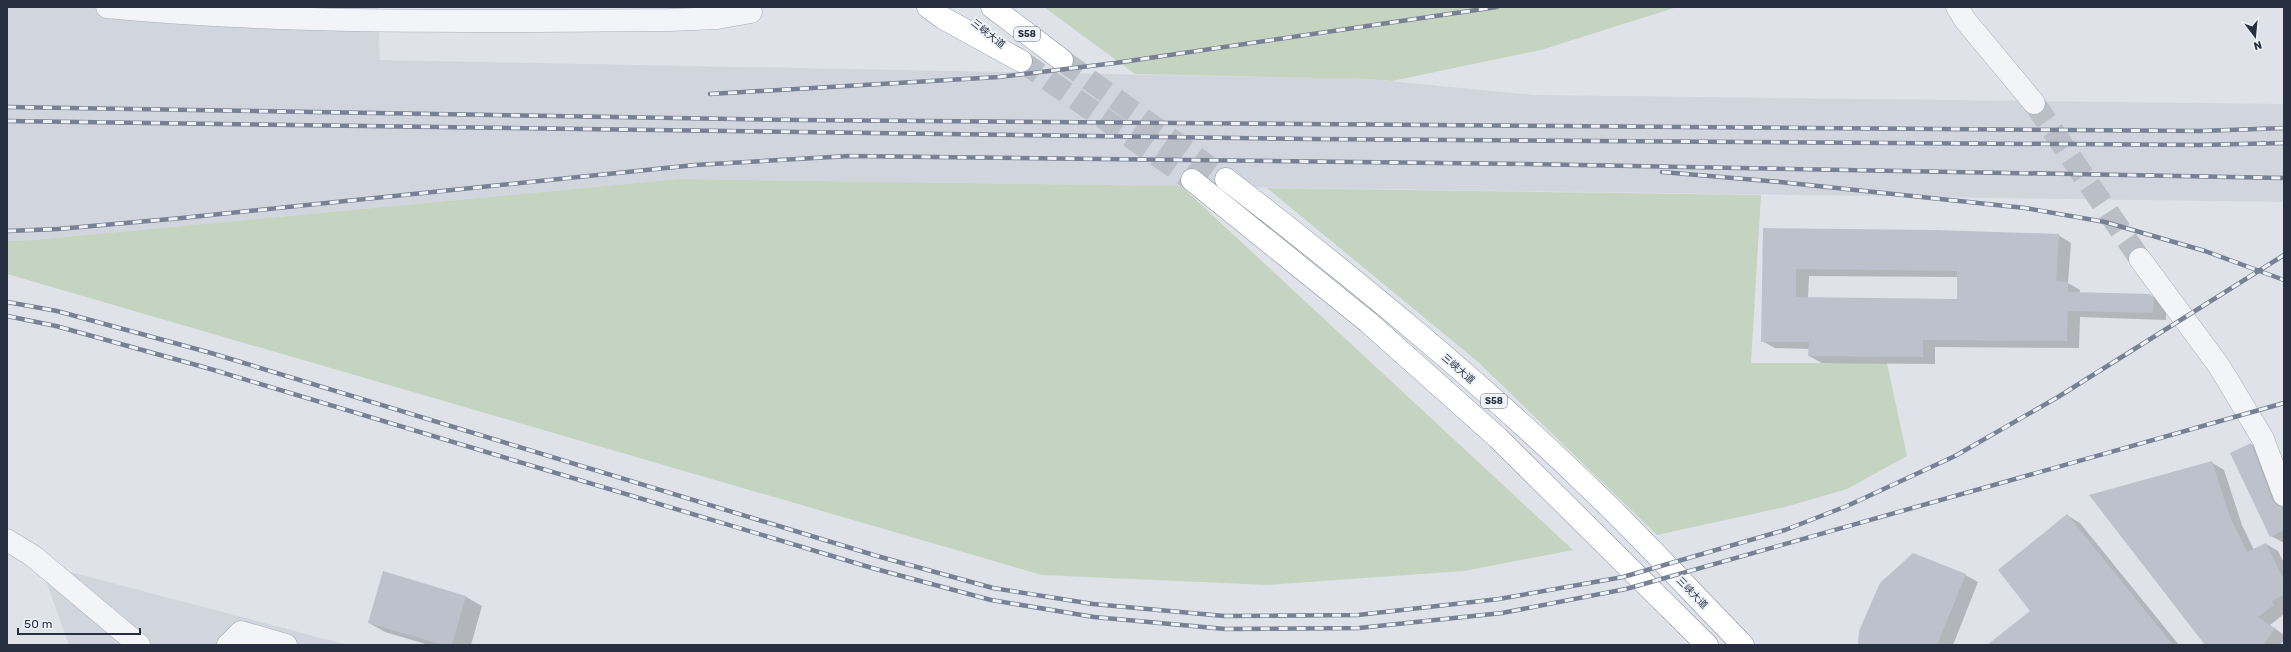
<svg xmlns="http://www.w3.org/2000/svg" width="2291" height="652" font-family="Rubik,'Noto Sans SC',sans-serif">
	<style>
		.built { fill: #d1d5de }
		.green { fill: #c4d4c0 }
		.shadow { fill: #0003; fill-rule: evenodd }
		.building { fill: #bcc1cc; fill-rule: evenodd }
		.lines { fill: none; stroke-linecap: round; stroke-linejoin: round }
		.minor-tunnel { stroke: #babfc7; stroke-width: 22; stroke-dasharray: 22 11; stroke-linecap: butt }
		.highway-tunnel { stroke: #babfc7; stroke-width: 22; stroke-dasharray: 22 11; stroke-linecap: butt }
		.minor-casing { stroke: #a8adb7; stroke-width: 23 }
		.highway-casing { stroke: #868fa1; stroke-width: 23 }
		.minor { stroke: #f2f4f7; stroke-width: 22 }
		.highway { stroke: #fff; stroke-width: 22 }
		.rail-casing { stroke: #788194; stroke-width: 4.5 }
		.rail { stroke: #eff2f7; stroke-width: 3; stroke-dasharray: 9; stroke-linecap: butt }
		.labels { text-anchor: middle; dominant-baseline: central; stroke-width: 4; stroke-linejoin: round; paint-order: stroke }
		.shield { fill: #eff2f7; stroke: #636a78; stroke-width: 1 }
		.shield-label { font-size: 9px; font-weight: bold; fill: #272f41 }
		.street-label { font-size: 10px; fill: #272f41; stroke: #eff2f7 }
	</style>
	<rect width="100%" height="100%" fill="#dfe3e9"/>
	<!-- built -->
	<path class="built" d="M7,7H378L380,60L1368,79L1534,95L2284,104V202L679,179L33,240L7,241Z
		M40,564L348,645H69Z"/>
	<!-- green -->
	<path class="green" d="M1044,7H1677L1541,50L1392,81L1368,79L1135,74Z
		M679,179L1181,186L1573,550L1464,571L1268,585L1042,575L7,274V241L33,240Z
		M1267,188L1761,195L1751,363H1887L1907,456L1847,489L1785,507L1657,535L1477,361Z"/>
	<!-- shadow -->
	<path class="shadow" d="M1764,229L2058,235L2071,243L2068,283L2080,290V293L2150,295L2163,302L2166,306V320L2080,317L2079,348L1935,347V364L1822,363L1809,356L1810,349L1775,348L1762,341ZM1809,276L1958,277V300L1808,298Z
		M2251,444L2263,451L2284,506V543L2271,536Z
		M2211,462L2224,470L2242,525L2254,550L2266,544L2278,551L2284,563V614L2270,625L2284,635V640L2280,645H2206Z
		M2067,515L2080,523L2179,645H1989L2032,611Z
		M384,573L466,597L482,606L471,645H429L385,632L369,623Z
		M1965,575L1978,582L1953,645H1859Z"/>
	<!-- building -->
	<path class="building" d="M1763,228L1936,230L2059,234L2056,281L2068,282V292L2150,294L2154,299L2153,313L2068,311L2067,341L1923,340V357L1808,356L1809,342H1761ZM1796,269L1957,271V299L1796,297Z
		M2251,443L2272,499L2276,505L2284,507V530L2270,537L2230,453Z
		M2212,461L2230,517L2247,552L2266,543L2284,580V595L2272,601L2274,605L2258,617L2275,629L2263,645H2205L2089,495Z
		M2067,514L2173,645H1987L2030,611L1998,570Z
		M1913,553L1966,574L1937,645H1858L1859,631L1880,583Z
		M383,571L466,596L452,645H443L368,623Z"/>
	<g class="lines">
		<!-- minor-tunnel -->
		<path class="minor-tunnel" d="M2034,103L2140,259"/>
		<!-- highway-tunnel -->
		<path class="highway-tunnel" d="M1062,60L1226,179
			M1021,61L1192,180"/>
		<!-- minor casing -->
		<g class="minor-casing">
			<path id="minor" d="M107,7C294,25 482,21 670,20L717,18L751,12
				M1957,7L1965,20L2034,103
				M2140,259L2219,366L2263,439L2284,495
				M7,540L33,556L139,645
				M228,645L241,632L286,645"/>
		</g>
		<!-- highway casing -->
		<g class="highway-casing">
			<path id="highway" d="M928,7L943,18L1021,61
				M992,7L1062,60
				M1226,179C1354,278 1480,381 1596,494C1647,543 1694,595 1743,645
				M1192,180L1368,322L1498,438L1707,645"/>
		</g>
		<!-- minor -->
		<use href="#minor" class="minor"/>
		<!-- highway -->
		<use href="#highway" class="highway"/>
		<!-- rail casing -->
		<g class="rail-casing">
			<path id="rail" d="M710,94L999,77L1115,63L1497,7
				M7,107L798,120L2201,131L2284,128
				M7,121L1313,139L2200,145L2284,143
				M1662,172L1780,182L2025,208L2105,222L2205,251L2284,280
				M7,231L58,229L182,218L695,165L849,156L1526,164L2284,178
				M7,302L57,311L211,353L877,556L993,588L1093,604L1224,616L1358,615L1499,599L1623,577L1785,530L1847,506L1955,456L2058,397L2284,255
				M7,316L56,326L207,368L872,568L991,600L1094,617L1225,629L1359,628L1502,613L1626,589L2284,403"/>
		</g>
		<!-- rail -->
		<use href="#rail" class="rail"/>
	</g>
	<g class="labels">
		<!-- shield labels -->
		<g class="shield">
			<rect x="1014" y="27" width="26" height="14" rx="3"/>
			<rect x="1481" y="394" width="26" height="14" rx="3"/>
		</g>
		<g class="shield-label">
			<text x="1027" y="34">S58</text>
			<text x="1494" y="401">S58</text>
		</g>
		<!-- street labels -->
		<g class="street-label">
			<text transform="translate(988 34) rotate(39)">三峡大道</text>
			<text transform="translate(1458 369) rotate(41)">三峡大道</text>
			<text transform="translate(1692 593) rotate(46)">三峡大道</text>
		</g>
	</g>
	<!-- border -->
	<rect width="2291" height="652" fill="none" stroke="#272f41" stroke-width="16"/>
	<!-- north arrow -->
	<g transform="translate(2255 36) rotate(164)" stroke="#eff2f7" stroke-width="3" paint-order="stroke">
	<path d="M0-3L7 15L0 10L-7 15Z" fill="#272f41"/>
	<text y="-6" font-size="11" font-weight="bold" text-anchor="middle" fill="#272f41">N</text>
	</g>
	<!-- scale -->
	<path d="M18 628v6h122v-6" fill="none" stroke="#272f41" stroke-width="2"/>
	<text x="24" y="628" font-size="12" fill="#272f41" stroke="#eff2f7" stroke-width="3" paint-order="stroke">50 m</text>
</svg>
